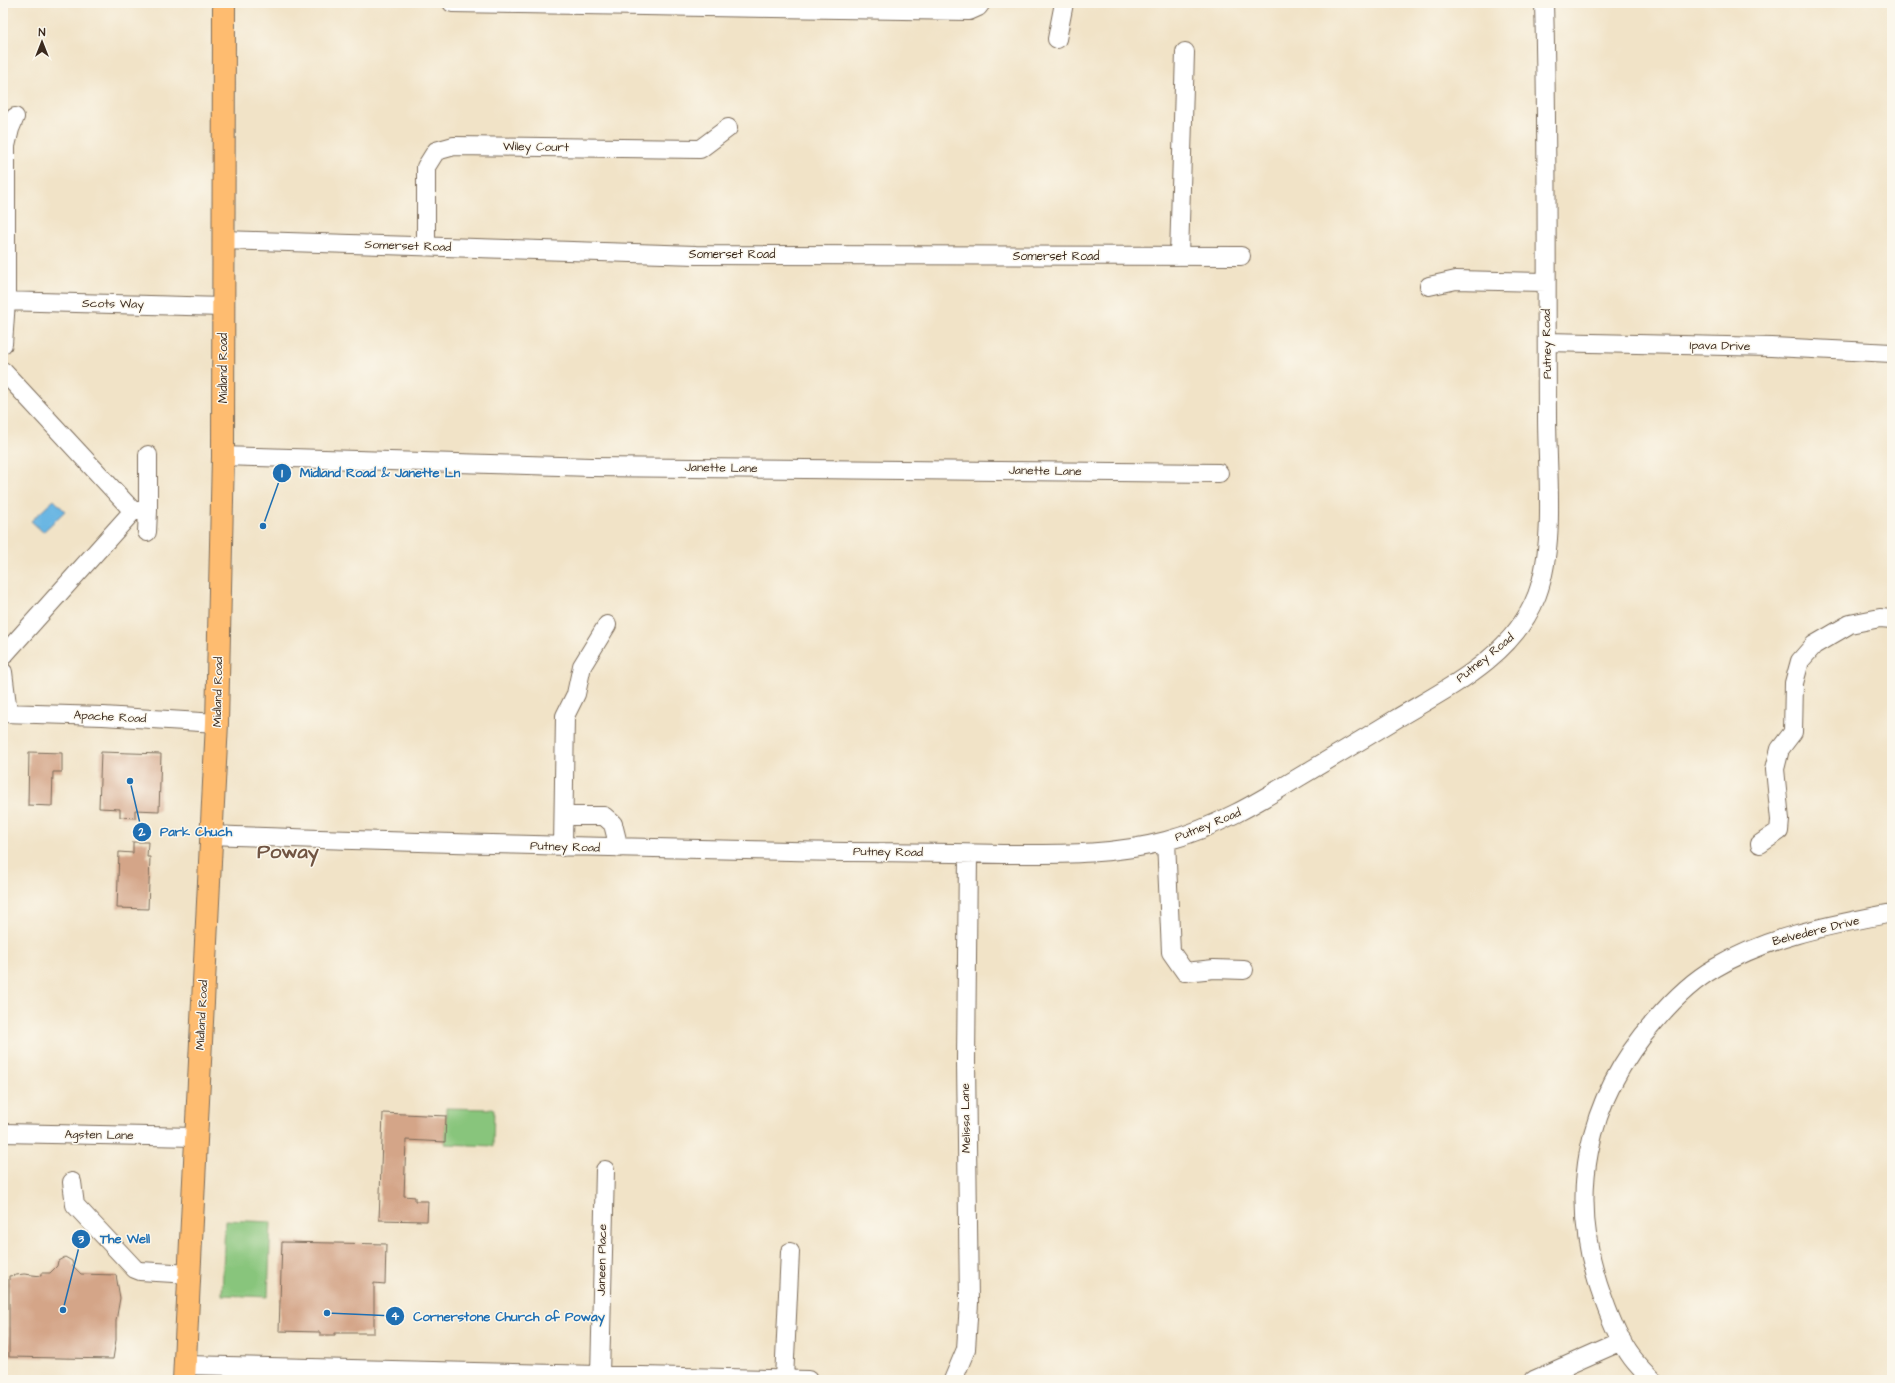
<svg xmlns="http://www.w3.org/2000/svg" width="1895" height="1383" font-family="'Architects Daughter',sans-serif">
	<style>
		.green { fill: #88c57b; stroke: #62784c }
		.water { fill: #69b6e3; stroke: #527080 }
		.building { fill: #d4a588 }
		.lines { fill: none; stroke-linecap: round; stroke-linejoin: round }
		.minor-casing { stroke: #7b6b59; stroke-width: 20 }
		.major-casing { stroke: #7b6b59; stroke-width: 24 }
		.minor { stroke: #fff; stroke-width: 18 }
		.major { stroke: #febc70; stroke-width: 22 }
		.labels { text-anchor: middle; dominant-baseline: central; stroke-width: 3; stroke-linejoin: round; paint-order: stroke }
		.street-label { font-size: 12px; fill: #3b2a1e; stroke: #fbf7ec }
		.town-label { font-size: 20px; font-weight: bold; fill: #715543; stroke: #fbf7ec }
		.leader { fill: none; stroke: #1f6fb2; stroke-width: 1.5 }
		.callout-dot { fill: #1f6fb2; stroke: #fbf7ec; stroke-width: 1.5 }
		.mark-label { font-size: 12px; text-anchor: middle; font-weight: bold; fill: #fff }
		.callout-label { font-size: 13px; text-anchor: middle; font-weight: bold; fill: #1f6fb2; stroke: #fbf7ec; stroke-width: 3; stroke-linejoin: round; paint-order: stroke }
	</style>
	<rect width="100%" height="100%" fill="#fbf7ec"/>
	<filter id="ink" filterUnits="userSpaceOnUse"><feTurbulence type="fractalNoise" baseFrequency=".025" numOctaves="2"/><feDisplacementMap in="SourceGraphic" scale="8" xChannelSelector="R" yChannelSelector="G"/><feConvolveMatrix kernelMatrix="1 2 1 2 8 2 1 2 1" color-interpolation-filters="sRGB"/></filter>
	<filter id="wash" filterUnits="userSpaceOnUse"><feTurbulence type="fractalNoise" baseFrequency=".012" numOctaves="4" result="noise"/><feDisplacementMap in="SourceGraphic" scale="16" xChannelSelector="R" yChannelSelector="G"/><feGaussianBlur stdDeviation="0.9" result="paint"/><feColorMatrix in="noise" values="0 0 0 0 0 0 0 0 0 0 0 0 0 0 0 0 0 1.4 0 .05"/><feComposite in="paint" operator="in"/></filter>
	<g filter="url(#wash)">
		<rect width="100%" height="100%" fill="#f1e3c7"/>
		<!-- green -->
		<path class="green" d="M446,1108L494,1109L493,1146L445,1144Z
			M225,1220L271,1222L268,1297L222,1295Z"/>
		<!-- water -->
		<path class="water" d="M54,500L65,511L43,532L31,521Z"/>
		<g id="blocks">
			<!-- building -->
			<path class="building" d="M29,752L62,753V772H53L52,806L28,805Z
				M101,752L161,754L159,811L135,810V818L120,817V809L99,808Z
				M133,842H148L147,857H150L148,909L117,908L119,852L133,853Z
				M383,1113L446,1116L445,1142L406,1140L404,1196L415,1197V1201H428L427,1221L379,1220Z
				M282,1242L386,1244L385,1284L374,1283V1333H335V1335H320V1332L279,1331Z
				M65,1257L72,1261L73,1266L81,1274L116,1275L120,1298L116,1321V1340L113,1359L9,1357V1276L24,1274L41,1276V1273H50L57,1266L58,1261Z"/>
		</g>
	</g>
	<g filter="url(#ink)">
		<use href="#blocks" fill-opacity="0" stroke="#7b6b59" stroke-width="1"/>
		<g class="lines">
			<!-- minor casing -->
			<g class="minor-casing">
				<path id="minor" d="M452,3L969,11L978,7L981,3
					M1057,39L1064,3
					M223,240L696,255L1241,256
					M426,247V167L436,151L454,146L700,149L728,128
					M1179,256L1185,52
					M1429,286L1456,280L1546,282
					M3,301L223,307
					M1547,342L1771,347L1892,353
					M3,344L6,301V146L10,129L15,117
					M3,371L133,511L3,656
					M223,456L591,467L1219,473
					M133,511H148V455
					M147,532L148,511
					M3,672L8,713
					M3,713L103,716L217,723
					M564,816H604L613,824L619,848
					M211,835C423,843 634,848 845,852C899,852 952,853 1006,854C1060,854 1114,855 1166,841C1215,828 1258,802 1301,776C1333,757 1365,738 1396,719C1449,687 1514,656 1537,595C1556,544 1547,471 1547,416C1546,278 1548,141 1544,3
					M1166,841L1171,952L1185,972L1214,969L1244,970
					M1760,844L1779,831L1780,820L1775,769L1780,749L1793,732L1794,683L1800,661L1814,645L1850,624L1880,618L1892,619
					M563,847L565,716L576,694L582,666L607,625
					M3,1133L196,1137
					M72,1182L75,1205L135,1269L140,1271L190,1274
					M185,1365L808,1380
					M600,1375L605,1170
					M784,1379L790,1252
					M953,1380L966,1349L969,1303L966,1061L968,854
					M1534,1380L1622,1341
					M1652,1380C1645,1373 1638,1366 1632,1358C1619,1341 1610,1318 1603,1298C1566,1198 1585,1100 1656,1020C1673,1000 1692,981 1715,968C1769,936 1831,925 1892,913"/>
			</g>
			<!-- major casing -->
			<g class="major-casing">
				<path id="major" d="M184,1380L217,723L223,456L224,3"/>
			</g>
			<!-- minor -->
			<use href="#minor" class="minor"/>
			<!-- major -->
			<use href="#major" class="major"/>
		</g>
	</g>
	<g class="labels">
		<!-- street labels -->
		<g class="street-label">
			<text transform="translate(536 147) rotate(1)">Wiley Court</text>
			<text transform="translate(408 246) rotate(2)">Somerset Road</text>
			<text x="732" y="254">Somerset Road</text>
			<text x="1056" y="256">Somerset Road</text>
			<text transform="translate(113 304) rotate(1)">Scots Way</text>
			<text transform="translate(1547 344) rotate(-91)">Putney Road</text>
			<text transform="translate(1720 346) rotate(1)">Ipava Drive</text>
			<text transform="translate(223 368) rotate(-90)">Midland Road</text>
			<text transform="translate(721 468) rotate(1)">Janette Lane</text>
			<text transform="translate(1045 471) rotate(1)">Janette Lane</text>
			<text transform="translate(1485 658) rotate(-39)">Putney Road</text>
			<text transform="translate(218 692) rotate(-89)">Midland Road</text>
			<text transform="translate(110 717) rotate(3)">Apache Road</text>
			<text transform="translate(1208 825) rotate(-22)">Putney Road</text>
			<text transform="translate(565 847) rotate(2)">Putney Road</text>
			<text transform="translate(888 852) rotate(1)">Putney Road</text>
			<text transform="translate(1816 931) rotate(-14)">Belvedere Drive</text>
			<text transform="translate(202 1015) rotate(-87)">Midland Road</text>
			<text transform="translate(966 1118) rotate(-91)">Melissa Lane</text>
			<text transform="translate(99 1135) rotate(1)">Agsten Lane</text>
			<text transform="translate(602 1260) rotate(-89)">Janeen Place</text>
		</g>
		<!-- town labels -->
		<g class="town-label">
			<text x="288" y="852">Poway</text>
		</g>
	</g>
	<!-- callouts -->
	<path class="leader" d="M263 526L282 473M130 781L142 832M63 1310L81 1239M327 1313L395 1316"/>
	<g class="callout-dot">
		<circle cx="263" cy="526" r="4"/>
		<circle cx="130" cy="781" r="4"/>
		<circle cx="63" cy="1310" r="4"/>
		<circle cx="327" cy="1313" r="4"/>
		<circle cx="282" cy="473" r="10"/>
		<circle cx="142" cy="832" r="10"/>
		<circle cx="81" cy="1239" r="10"/>
		<circle cx="395" cy="1316" r="10"/>
	</g>
	<g class="mark-label">
		<text x="282" y="477">1</text>
		<text x="142" y="836">2</text>
		<text x="81" y="1243">3</text>
		<text x="395" y="1320">4</text>
	</g>
	<g class="callout-label">
		<text x="380" y="477">Midland Road &amp; Janette Ln</text>
		<text x="196" y="836">Park Chuch</text>
		<text x="125" y="1243">The Well</text>
		<text x="509" y="1321">Cornerstone Church of Poway</text>
	</g>
	<!-- margin -->
	<rect width="1895" height="1383" fill="none" stroke="#fbf7ec" stroke-width="16"/>
	<!-- north arrow -->
	<g transform="translate(42 42)" stroke="#fbf7ec" stroke-width="3" paint-order="stroke">
	<path d="M0-3L7 15L0 10L-7 15Z" fill="#3b2a1e"/>
	<text y="-6" font-size="11" font-weight="bold" text-anchor="middle" fill="#3b2a1e">N</text>
	</g>
</svg>
